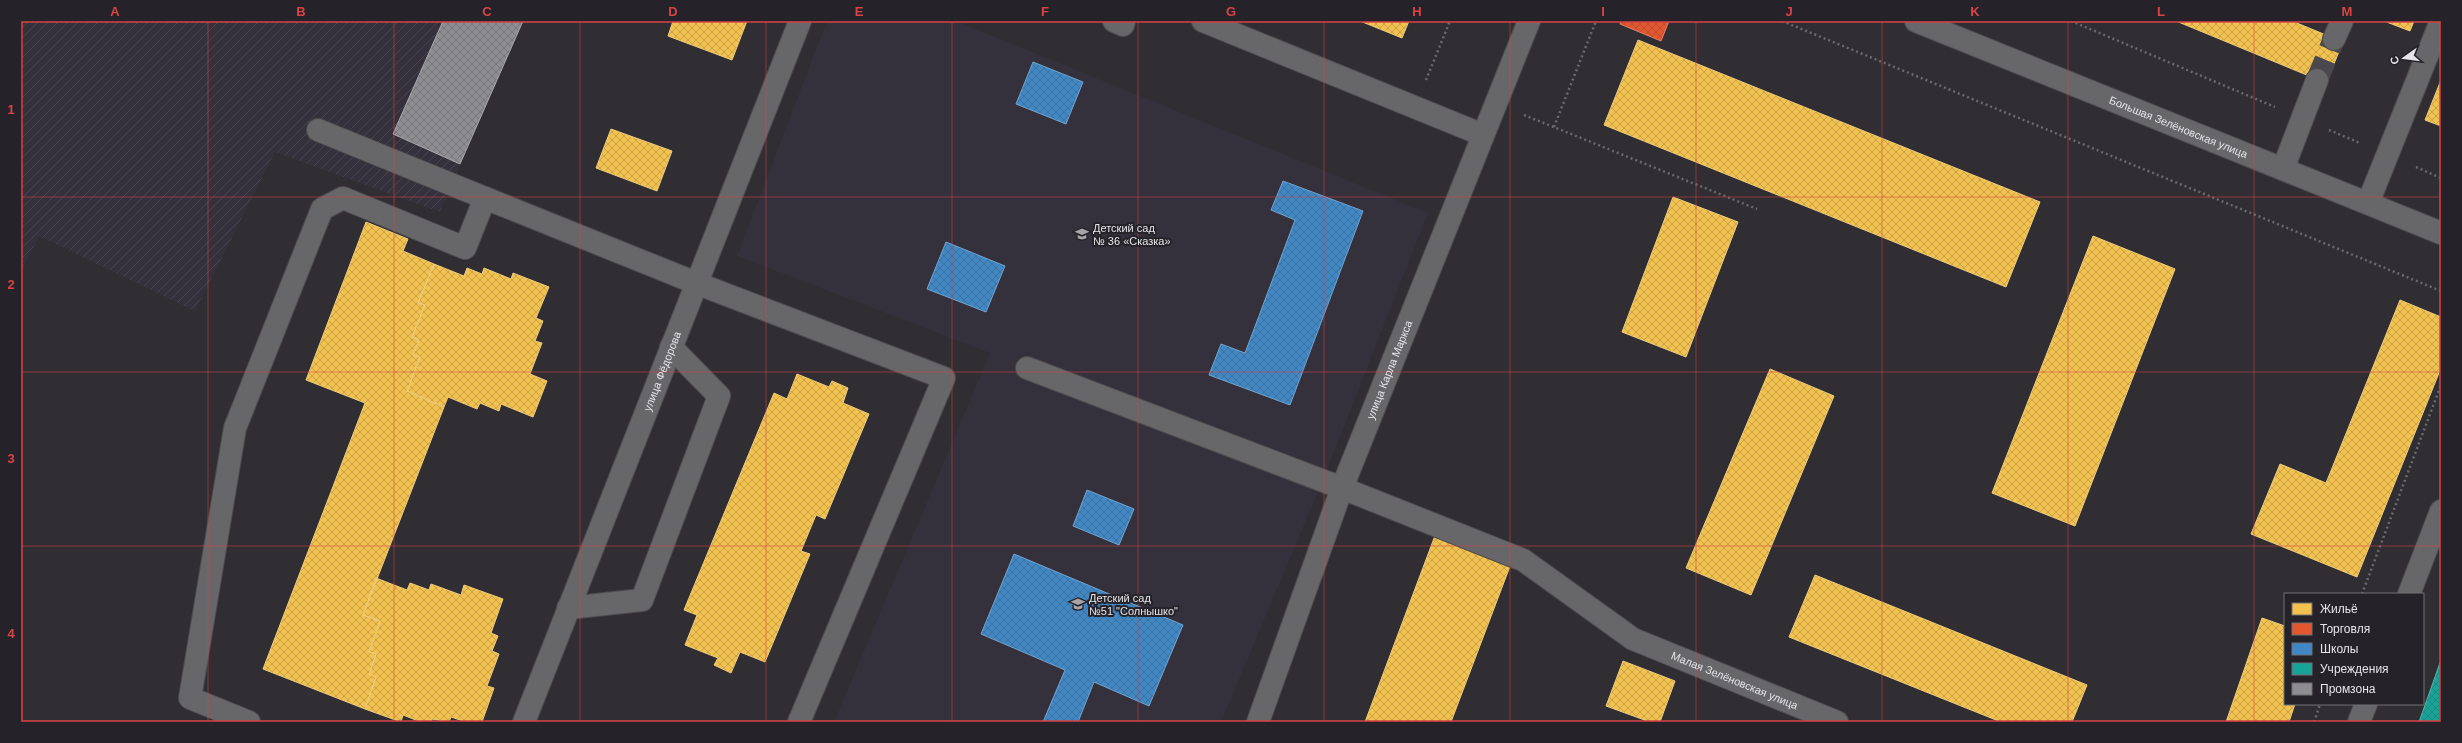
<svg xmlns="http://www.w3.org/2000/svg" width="2462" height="743" font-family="Helvetica,sans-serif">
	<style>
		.built { fill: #34313c }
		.industrial { fill: url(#industrial-furrows) }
		.homes { fill: url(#homes-cross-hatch); stroke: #eecc7c }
		.shops { fill: url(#shops-cross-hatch); stroke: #e48166 }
		.schools { fill: url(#schools-cross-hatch); stroke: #71a4d0 }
		.public { fill: url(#public-cross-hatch); stroke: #55b6b0 }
		.industry { fill: url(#industry-cross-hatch); stroke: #a7a7ac }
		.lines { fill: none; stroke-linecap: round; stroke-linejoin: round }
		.minor-tunnel { stroke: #4b494d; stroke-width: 22; stroke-dasharray: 22 11; stroke-linecap: butt }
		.minor-casing { stroke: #4e4c4f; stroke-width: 24 }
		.path { stroke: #6a6a6c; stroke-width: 2.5; stroke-dasharray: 2 3; stroke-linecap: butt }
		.minor { stroke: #676669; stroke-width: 22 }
		.grid { fill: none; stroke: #d84445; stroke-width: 1; stroke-opacity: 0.55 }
		.labels { text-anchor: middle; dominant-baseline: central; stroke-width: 4; stroke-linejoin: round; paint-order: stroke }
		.street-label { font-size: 11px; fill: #e5e4e8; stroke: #252329 }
		.poi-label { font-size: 11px; fill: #e5e4e8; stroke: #252329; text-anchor: start }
		.neatline { fill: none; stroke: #d84445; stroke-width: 1.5 }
		.grid-label { font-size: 13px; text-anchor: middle; font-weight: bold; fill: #d84445 }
	</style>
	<defs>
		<pattern id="industrial-furrows" width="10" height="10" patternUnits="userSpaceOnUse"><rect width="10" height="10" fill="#34313c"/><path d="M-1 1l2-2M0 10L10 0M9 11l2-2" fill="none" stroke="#48454f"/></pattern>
		<pattern id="homes-cross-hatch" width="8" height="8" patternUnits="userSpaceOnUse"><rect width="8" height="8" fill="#f2c14e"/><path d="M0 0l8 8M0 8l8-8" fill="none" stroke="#c7a24c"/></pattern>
		<pattern id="shops-cross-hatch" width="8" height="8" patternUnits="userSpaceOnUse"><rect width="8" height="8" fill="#e4572e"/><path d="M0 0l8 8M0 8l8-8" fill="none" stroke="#b45135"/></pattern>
		<pattern id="schools-cross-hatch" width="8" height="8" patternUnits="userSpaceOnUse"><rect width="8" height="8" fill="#3f88c5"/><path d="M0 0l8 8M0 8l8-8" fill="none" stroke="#417099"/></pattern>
		<pattern id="public-cross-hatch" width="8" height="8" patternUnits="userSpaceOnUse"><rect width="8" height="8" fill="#17a398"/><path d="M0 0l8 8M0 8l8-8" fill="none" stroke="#25867f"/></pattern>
		<pattern id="industry-cross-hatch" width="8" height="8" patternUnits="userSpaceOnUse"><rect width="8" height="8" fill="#8d8d92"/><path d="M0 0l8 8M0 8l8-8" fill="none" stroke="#77777b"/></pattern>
	</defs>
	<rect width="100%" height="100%" fill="#302e32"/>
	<!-- built -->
	<path class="built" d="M827,21H956L1428,213L1321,485L1221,722H834L990,353L737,256Z"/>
	<!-- industrial -->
	<path class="industrial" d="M21,21H523L440,212L275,152L195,311L39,236L21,271Z"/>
	<!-- homes -->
	<path class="homes" d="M673,21H747L732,60L668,36Z
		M1360,21H1409L1402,38Z
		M2176,21H2292L2343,42L2326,83Z
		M2384,21H2414L2410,31Z
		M1638,40L2040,202L2006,287L1604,125Z
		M2441,80V126L2425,120Z
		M611,129L672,151L657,191L596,168Z
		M1673,197L1738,222L1686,357L1622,332Z
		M366,222L408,239L403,251L434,264L418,303L425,305L412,337L419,340L413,355L420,357L407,391L444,407L363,615L380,621L369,652L376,654L369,674L376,677L365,709L263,669L365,403L306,380Z
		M2093,236L2175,269L2075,526L1992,493Z
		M434,264L464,276L467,268L482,274L484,268L511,279L513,273L549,287L536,318L543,321L535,341L542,343L530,374L547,381L533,417L501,404L499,411L480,403L477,409L448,397L444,407L407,391L420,357L413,355L419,340L412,337L425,305L418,303Z
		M2400,300L2441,317V368L2357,577L2251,534L2280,464L2326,483Z
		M1770,369L1834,396L1751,595L1686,568Z
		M797,374L829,387L832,381L848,388L843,403L869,414L825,519L816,515L801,551L810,554L765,662L740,652L731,673L714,665L718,658L685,645L697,615L684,610L774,393L787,399Z
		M1436,533L1512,561L1451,722H1365Z
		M1815,575L2087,685L2072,722H2001L1789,637Z
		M376,578L407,590L410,583L429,590L431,584L461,595L464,585L503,599L491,633L498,636L492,651L499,654L487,686L494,688L482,722H466L451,717L449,722L432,719L431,722H421L403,715L401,722L365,709L376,677L369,674L376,654L369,652L380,621L363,615Z
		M2262,618L2285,626V704H2295L2289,722H2226Z
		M1623,661L1675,681L1660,722H1650L1606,706Z"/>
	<!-- shops -->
	<path class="shops" d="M1621,21H1669L1661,41L1620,24Z"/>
	<!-- schools -->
	<path class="schools" d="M1033,62L1083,82L1066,124L1016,104Z
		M1283,181L1363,211L1290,405L1209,375L1221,344L1245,353L1295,220L1271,210Z
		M946,242L1005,266L986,312L927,289Z
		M1087,490L1134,509L1119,545L1073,526Z
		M1014,554L1183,625L1149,706L1094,682L1078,722H1043L1065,670L981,634Z"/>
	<!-- public -->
	<path class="public" d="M2441,660V722H2419Z"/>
	<!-- industry -->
	<path class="industry" d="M443,21H523L460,164L393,134Z"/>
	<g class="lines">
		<!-- minor-tunnel -->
		<path class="minor-tunnel" d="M2317,80L2334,39"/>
		<!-- minor casing -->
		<g class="minor-casing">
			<g id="minor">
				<path d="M1114,21L1123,25L1124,21"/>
				<path d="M1203,21L1483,135"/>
				<path id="s1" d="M1916,21L2441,233"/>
				<path d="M2334,39L2342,21"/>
				<path d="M318,130L485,198"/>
				<path d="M2283,169L2317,80"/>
				<path d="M2368,203L2441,21"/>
				<path id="s2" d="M1027,368L1342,488L1523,560L1633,639L1837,722"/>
				<path d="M2409,594L2441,511"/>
				<path d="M568,608L642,600L719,396L671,347"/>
				<path d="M249,722L190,698L235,428L322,209L343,198L465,248L485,198L696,283L944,378L799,722"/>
				<path id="s3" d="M524,722L800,21"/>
				<path id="s4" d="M1258,722L1342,488L1529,21"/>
				<path d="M2359,722L2366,704"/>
			</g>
		</g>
		<!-- path -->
		<path class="path" d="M1782,21L2441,291
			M2071,21L2275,107
			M1426,80L1450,21
			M1524,115L1757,209
			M1554,127L1596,21
			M2329,130L2360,143
			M2416,167L2441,178
			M2362,594L2441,385
			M2314,722L2320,704"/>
		<!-- minor -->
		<use href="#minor" class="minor"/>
	</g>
	<!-- grid -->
	<path class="grid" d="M208,21V722M394,21V722M580,21V722M766,21V722M952,21V722M1138,21V722M1324,21V722M1510,21V722M1696,21V722M1882,21V722M2068,21V722M2254,21V722M21,197H2441M21,372H2441M21,546H2441"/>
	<!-- icons -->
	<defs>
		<g id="school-bare" transform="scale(1.08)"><path d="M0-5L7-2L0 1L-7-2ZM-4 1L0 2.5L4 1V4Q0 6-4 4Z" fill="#a6a4a8" stroke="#252329" stroke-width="2.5" paint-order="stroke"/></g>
	</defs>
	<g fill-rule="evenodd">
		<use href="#school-bare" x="1082" y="234"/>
		<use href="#school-bare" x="1078" y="604"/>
	</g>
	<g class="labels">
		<!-- street labels -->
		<g class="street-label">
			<text stroke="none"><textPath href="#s1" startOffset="283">Большая Зелёновская улица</textPath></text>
			<text stroke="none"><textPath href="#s4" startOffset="376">улица Карла Маркса</textPath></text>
			<text stroke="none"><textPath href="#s3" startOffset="377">улица Фёдорова</textPath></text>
			<text stroke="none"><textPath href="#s2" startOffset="777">Малая Зелёновская улица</textPath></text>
		</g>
		<!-- poi labels -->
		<g class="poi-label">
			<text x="1093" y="228">Детский сад<tspan x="1093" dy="13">№ 36 «Сказка»</tspan></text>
			<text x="1089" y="598">Детский сад<tspan x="1089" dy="13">№51 "Солнышко"</tspan></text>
		</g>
	</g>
	<!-- border -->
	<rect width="2462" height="743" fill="none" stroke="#252329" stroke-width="44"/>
	<!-- legend -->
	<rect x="2284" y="593" width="140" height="112" fill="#252329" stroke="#727075"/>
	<rect x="2292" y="603" width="20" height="12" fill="#f2c14e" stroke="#727075"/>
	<text x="2320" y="613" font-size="12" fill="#e5e4e8">Жильё</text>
	<rect x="2292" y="623" width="20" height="12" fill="#e4572e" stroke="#727075"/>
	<text x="2320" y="633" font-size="12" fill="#e5e4e8">Торговля</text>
	<rect x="2292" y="643" width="20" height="12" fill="#3f88c5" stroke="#727075"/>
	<text x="2320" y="653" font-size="12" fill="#e5e4e8">Школы</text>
	<rect x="2292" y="663" width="20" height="12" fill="#17a398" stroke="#727075"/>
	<text x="2320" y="673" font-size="12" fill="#e5e4e8">Учреждения</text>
	<rect x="2292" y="683" width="20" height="12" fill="#8d8d92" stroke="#727075"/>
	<text x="2320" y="693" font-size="12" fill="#e5e4e8">Промзона</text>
	<!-- north arrow -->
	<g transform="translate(2404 58) rotate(256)" stroke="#252329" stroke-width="3" paint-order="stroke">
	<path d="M0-3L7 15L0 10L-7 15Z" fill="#e5e4e8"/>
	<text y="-6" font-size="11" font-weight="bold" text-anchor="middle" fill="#e5e4e8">С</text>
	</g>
	<rect x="22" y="22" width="2418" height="699" class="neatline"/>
	<g class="grid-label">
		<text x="115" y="16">A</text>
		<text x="301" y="16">B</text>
		<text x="487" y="16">C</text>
		<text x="673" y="16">D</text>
		<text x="859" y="16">E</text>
		<text x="1045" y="16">F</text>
		<text x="1231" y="16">G</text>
		<text x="1417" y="16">H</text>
		<text x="1603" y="16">I</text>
		<text x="1789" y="16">J</text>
		<text x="1975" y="16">K</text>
		<text x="2161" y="16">L</text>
		<text x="2347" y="16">M</text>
		<text x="11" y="114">1</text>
		<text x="11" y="289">2</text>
		<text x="11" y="463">3</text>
		<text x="11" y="638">4</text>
	</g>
</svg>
